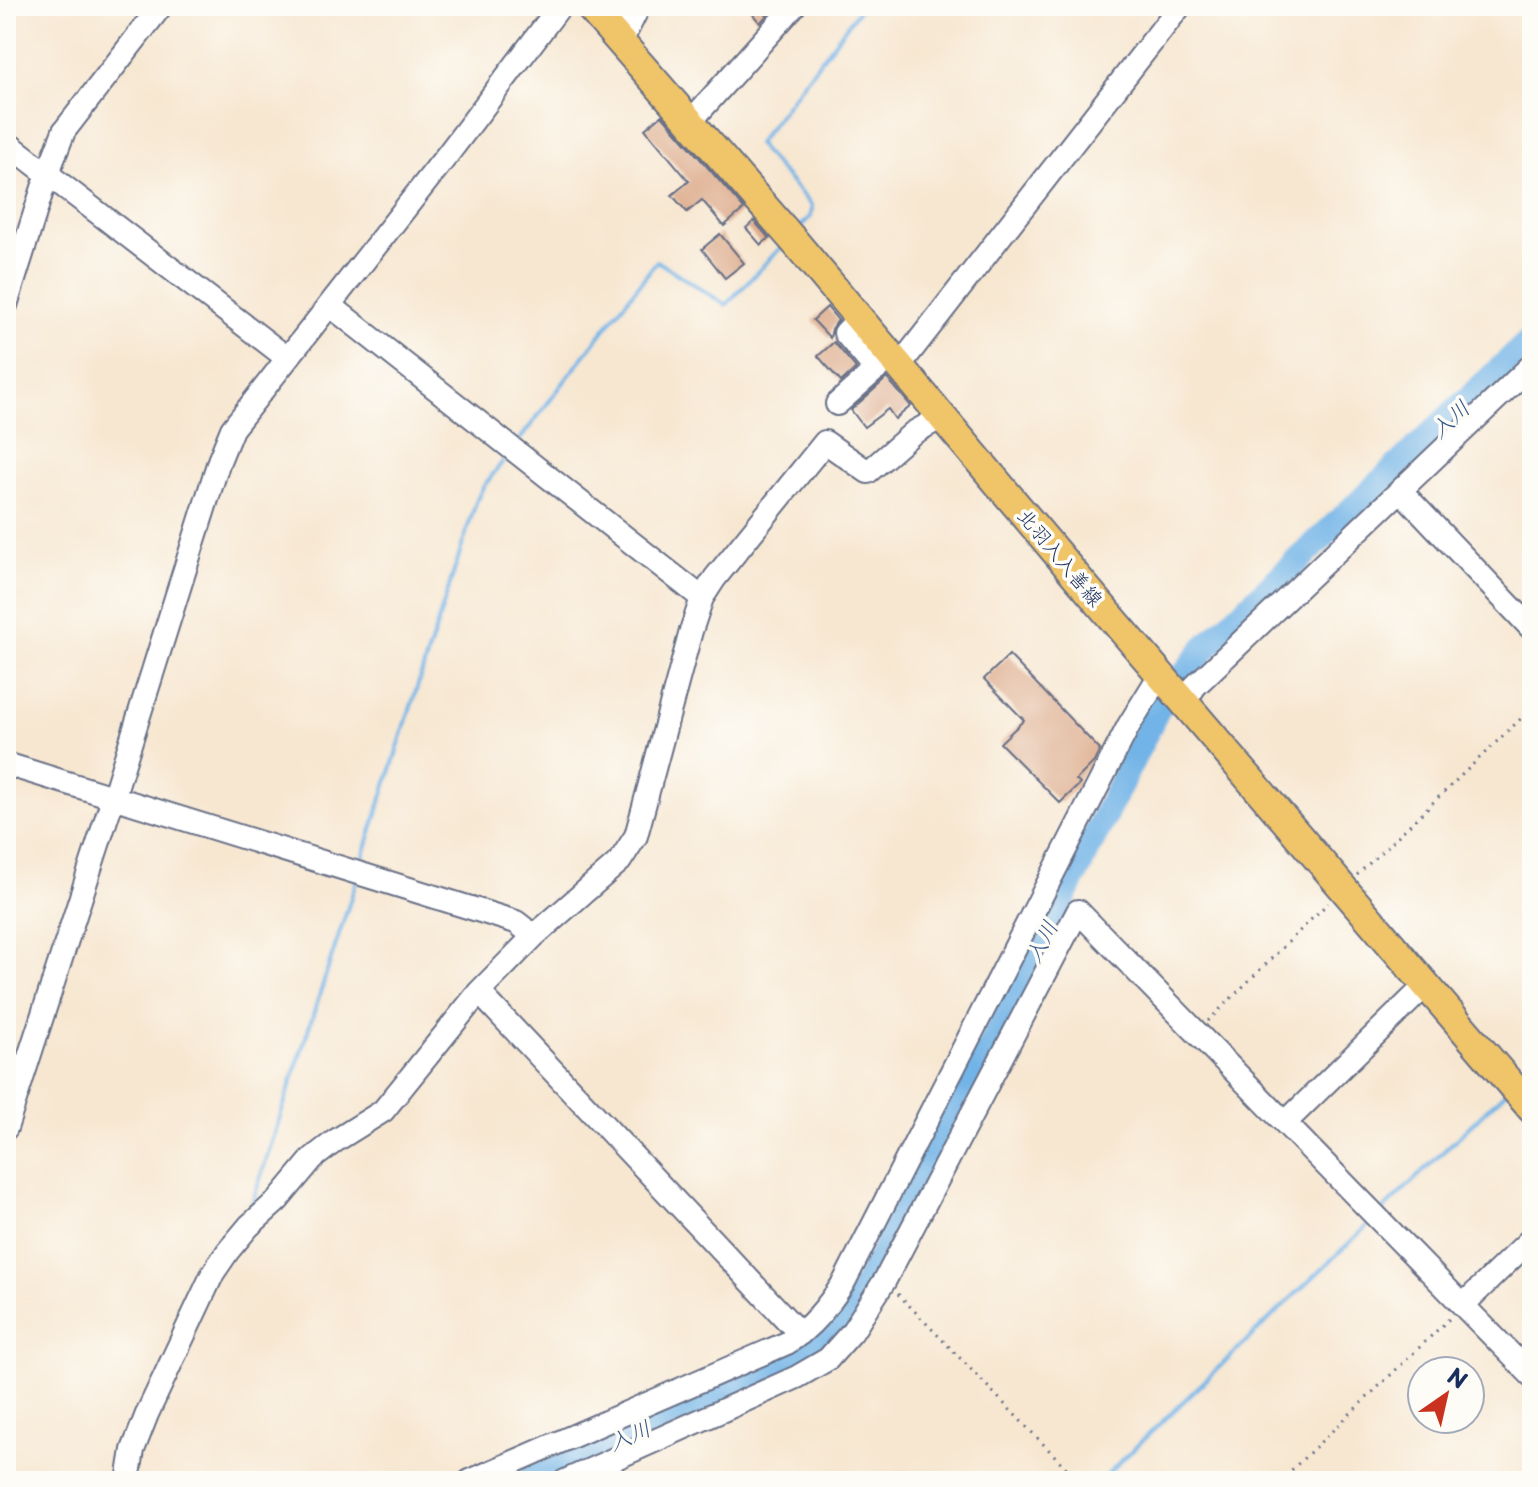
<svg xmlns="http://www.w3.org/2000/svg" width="1538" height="1487" font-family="'Playpen Sans','Klee One',sans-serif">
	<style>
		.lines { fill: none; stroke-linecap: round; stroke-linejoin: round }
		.stream { stroke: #72b4e7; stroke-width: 4 }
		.river { stroke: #72b4e7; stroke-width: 26 }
		.building { fill: #dead8e }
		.minor-casing { stroke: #686f86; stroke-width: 26 }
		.major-casing { stroke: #686f86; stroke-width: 32 }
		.path { stroke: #686f86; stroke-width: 3; stroke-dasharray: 2 6; stroke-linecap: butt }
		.minor { stroke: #fff; stroke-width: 22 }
		.major { stroke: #f0c469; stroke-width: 28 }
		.labels { text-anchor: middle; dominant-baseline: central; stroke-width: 7; stroke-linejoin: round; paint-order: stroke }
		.street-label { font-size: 20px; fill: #1b2f5e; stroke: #fdfcf7 }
		.water-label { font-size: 22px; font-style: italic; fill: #355787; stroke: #fdfcf7 }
	</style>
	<rect width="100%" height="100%" fill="#fdfcf7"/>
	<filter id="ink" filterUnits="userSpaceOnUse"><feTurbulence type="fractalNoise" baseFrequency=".0125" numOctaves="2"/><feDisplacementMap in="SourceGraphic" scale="16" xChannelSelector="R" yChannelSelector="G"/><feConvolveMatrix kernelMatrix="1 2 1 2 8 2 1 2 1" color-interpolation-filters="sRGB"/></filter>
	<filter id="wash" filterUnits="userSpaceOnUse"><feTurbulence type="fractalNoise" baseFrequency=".006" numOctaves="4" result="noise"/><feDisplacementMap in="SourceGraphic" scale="32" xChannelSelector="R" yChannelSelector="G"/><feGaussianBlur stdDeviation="1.8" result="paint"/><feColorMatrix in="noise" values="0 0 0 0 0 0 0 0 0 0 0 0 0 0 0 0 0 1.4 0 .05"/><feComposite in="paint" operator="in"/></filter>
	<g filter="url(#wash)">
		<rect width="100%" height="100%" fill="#f7e7d1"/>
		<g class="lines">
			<!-- stream -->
			<path class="stream" d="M799,228L811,216L812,206L757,144L862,6
				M6,335L14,311
				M518,442L657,261L726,305L785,243
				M360,867L476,502L483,487L508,455
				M1060,906L1067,913
				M1519,1077L1532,1065
				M1382,1211L1505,1092
				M249,1213L357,879
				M119,1471L122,1452
				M1100,1481L1370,1223"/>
			<!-- river -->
			<path class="river" d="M525,1481L790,1362L832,1332L859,1298L999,1028L1158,708L1204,649L1532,339"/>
		</g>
		<g id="blocks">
			<!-- building -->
			<path class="building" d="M756,6H775L760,23L750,11Z
				M662,115L744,209L724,226L702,200L687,212L672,195L689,181L645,129Z
				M754,221L769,238L761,245L746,228Z
				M720,234L744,263L725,278L702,249Z
				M827,307L838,320L832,329L830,338L813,320Z
				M834,342L856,368L841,382L818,356Z
				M887,378L911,406L895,419L888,409L864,427L851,410Z
				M1009,655L1100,750L1094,762L1076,780L1080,784L1060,803L1000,743L1024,720L984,679Z"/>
		</g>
	</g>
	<g filter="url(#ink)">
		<use href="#blocks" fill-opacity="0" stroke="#686f86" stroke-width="2"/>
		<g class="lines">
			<!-- minor casing -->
			<g class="minor-casing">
				<path id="minor" d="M621,42L639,6
					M691,121L794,6
					M6,142L287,358
					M6,305L47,175L64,131L161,6
					M331,306L702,598
					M860,317L845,333L876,370
					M900,365L1180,6
					M837,404L892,355
					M1401,491L1532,629
					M1185,702L1195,686L1532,365
					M6,764L516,922L534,936
					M479,992L800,1334
					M1286,1122L1427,984
					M6,1128L113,798L219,461L232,429L448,154L560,6
					M1463,1305L1532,1238
					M128,1481L133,1450L147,1414L213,1273L228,1251L249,1226L278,1200L313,1158L335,1141L383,1111L479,992L534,936L620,861L636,836L691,631L702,598L715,578L825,442L868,472L913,433L942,417
					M470,1481L787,1343C812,1327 828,1306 844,1282L1129,725L1161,673
					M565,1481L797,1377L828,1359L852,1332L885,1280L1078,911L1532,1376"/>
			</g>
			<!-- major casing -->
			<g class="major-casing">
				<path id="major" d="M589,6L795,242L1076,576L1532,1109"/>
			</g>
			<!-- path -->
			<path class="path" d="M1357,875L1532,708
				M1208,1021L1328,903
				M898,1294L1079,1481
				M1280,1481L1449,1319"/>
			<!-- minor -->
			<use href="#minor" class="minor"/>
			<!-- major -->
			<use href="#major" class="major"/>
		</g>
	</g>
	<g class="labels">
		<!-- street labels -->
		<g class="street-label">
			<text transform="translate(1061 557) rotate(50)">北羽入入善線</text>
		</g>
		<!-- water labels -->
		<g class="water-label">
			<text transform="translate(1449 418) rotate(-43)">入川</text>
			<text transform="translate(1040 941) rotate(-63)">入川</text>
			<text transform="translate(629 1434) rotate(-24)">入川</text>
		</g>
	</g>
	<!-- margin -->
	<rect width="1538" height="1487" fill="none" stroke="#fdfcf7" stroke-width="32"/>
	<!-- north arrow -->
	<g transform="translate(1446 1395) rotate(34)"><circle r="38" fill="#fdfcf7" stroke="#a3aaba" stroke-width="2"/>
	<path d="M0-6L14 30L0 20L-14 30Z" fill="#c8321e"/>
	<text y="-12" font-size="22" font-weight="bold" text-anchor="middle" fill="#1b2f5e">N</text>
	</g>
</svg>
